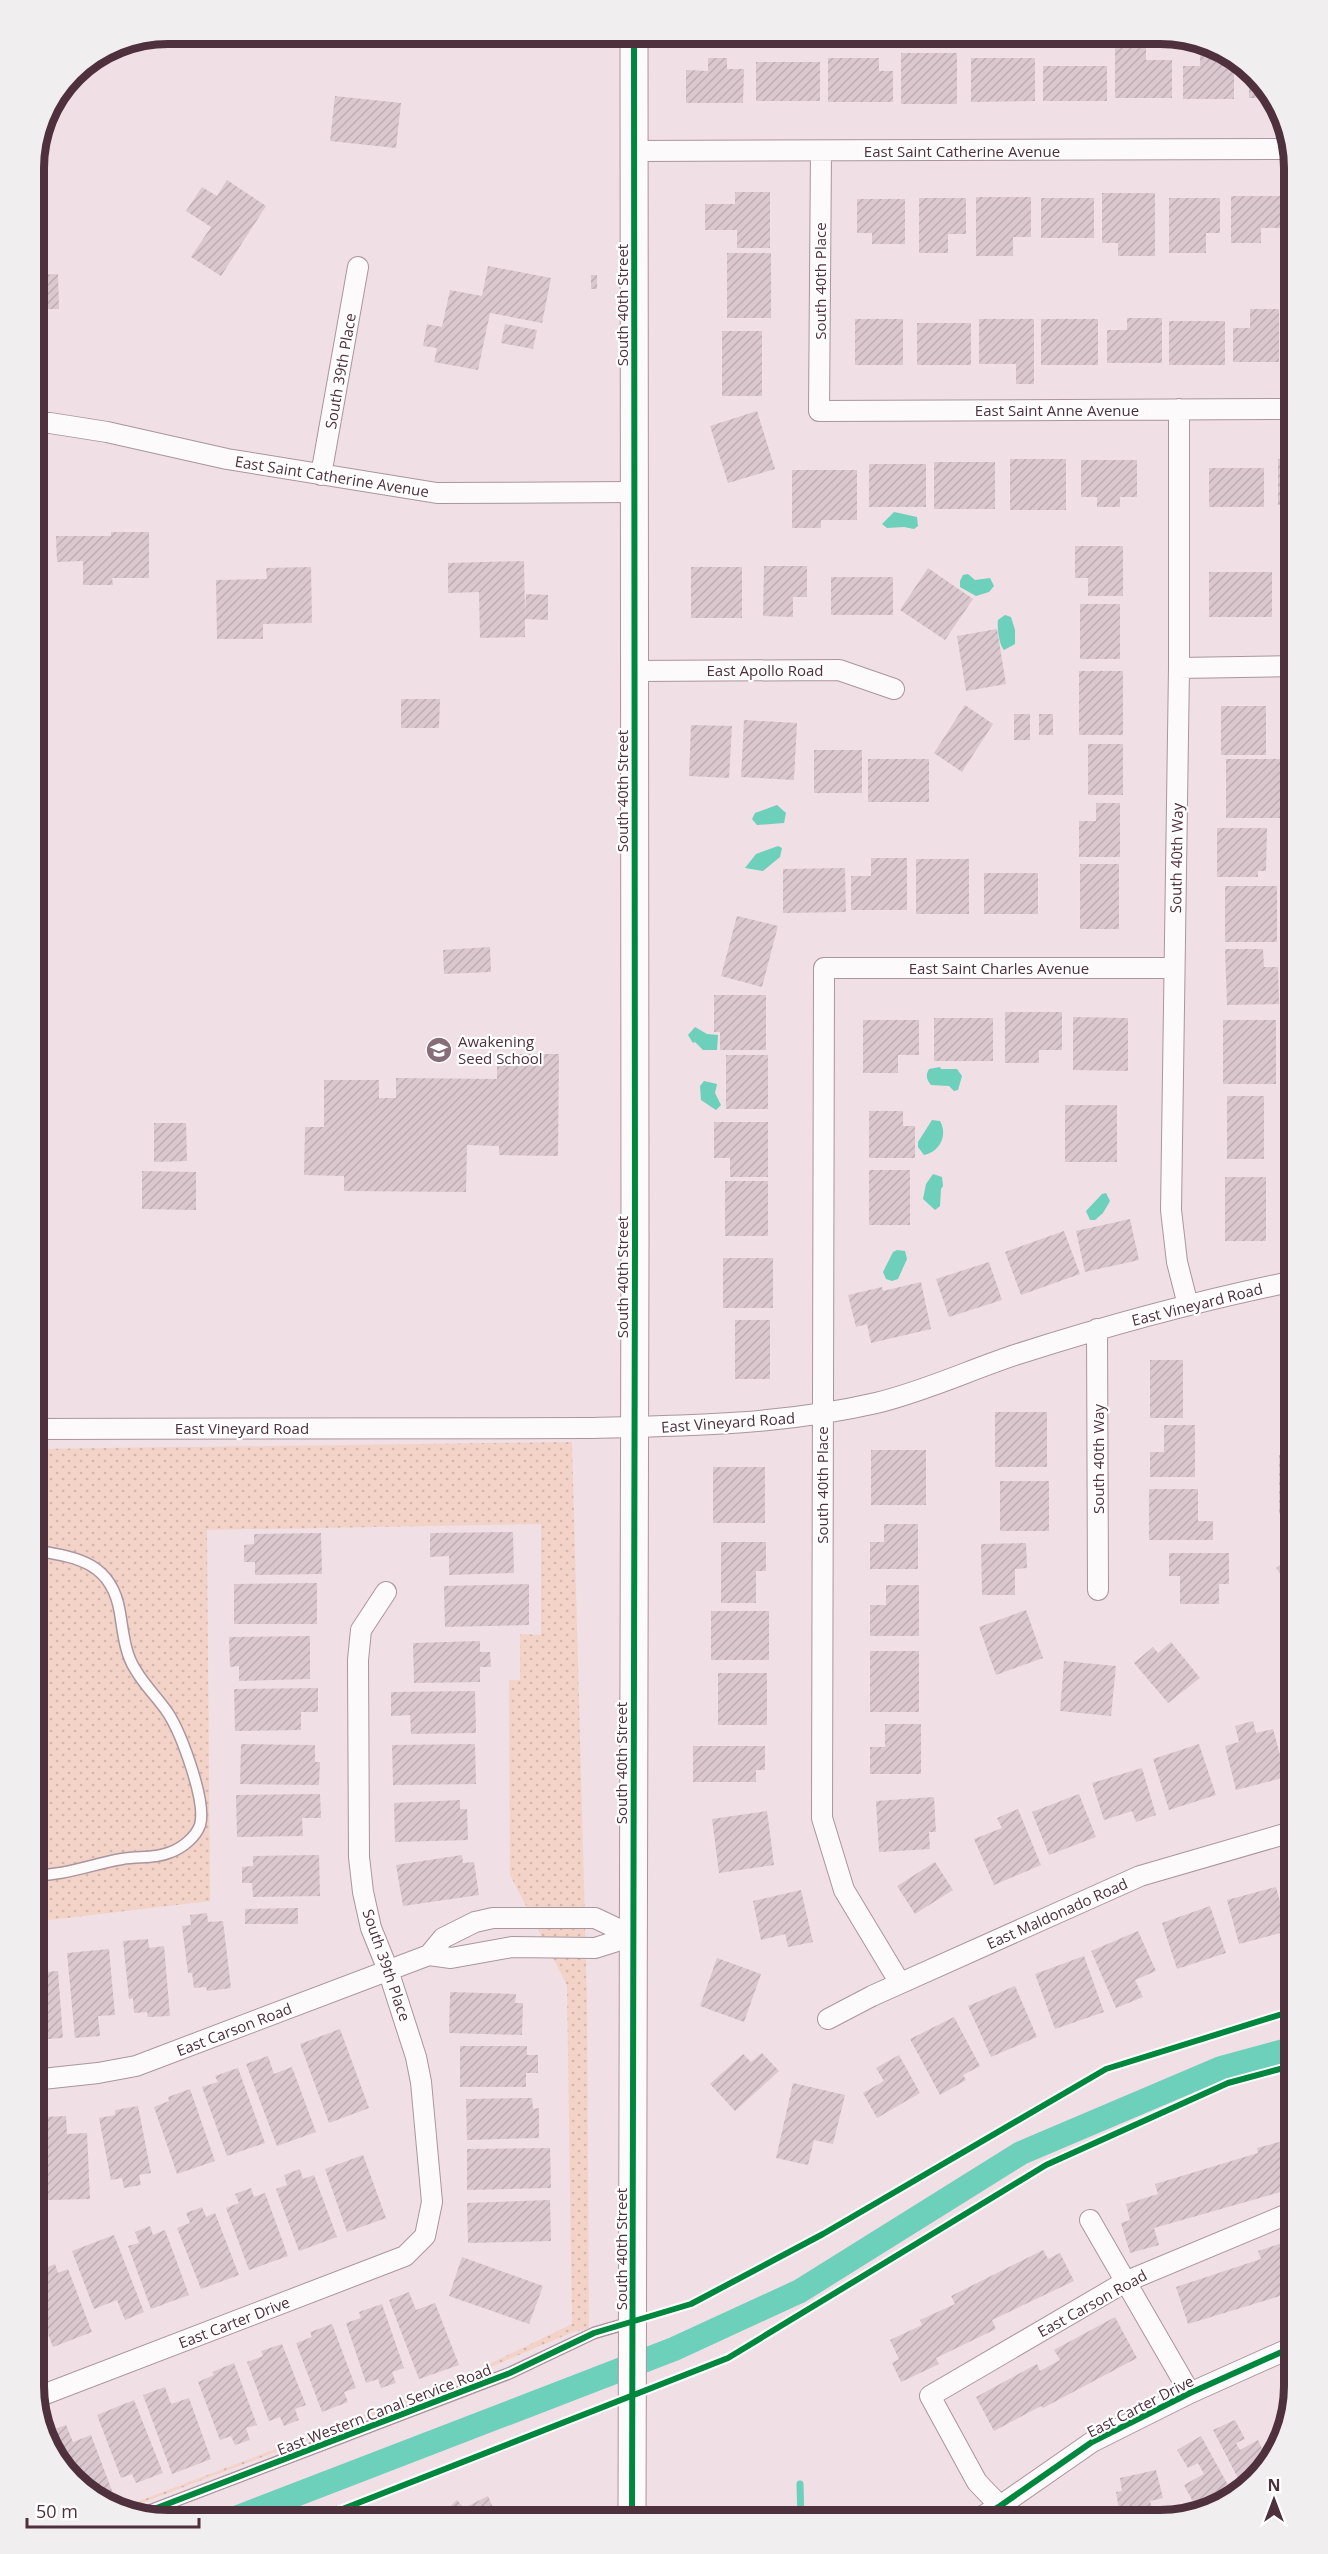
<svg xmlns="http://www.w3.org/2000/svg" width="1328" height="2554" font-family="'Open Sans',sans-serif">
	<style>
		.grass { fill: url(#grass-dots) }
		.water { fill: #6cd0bb }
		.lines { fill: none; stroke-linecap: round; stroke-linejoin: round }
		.stream { stroke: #6cd0bb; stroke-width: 7 }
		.canal { stroke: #6cd0bb; stroke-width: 24 }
		.building { fill: url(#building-hatch) }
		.service-casing { stroke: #ab959e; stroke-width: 13 }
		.minor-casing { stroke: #ab959e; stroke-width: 22 }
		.secondary-casing { stroke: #ab959e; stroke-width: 29 }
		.service { stroke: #fdfafb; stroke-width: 10 }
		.minor { stroke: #fdfafb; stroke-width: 20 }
		.secondary { stroke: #fdfafb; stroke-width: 27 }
		.cycleway-casing { stroke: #fff; stroke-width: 10 }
		.cycleway { stroke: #00873e; stroke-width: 6 }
		.labels { text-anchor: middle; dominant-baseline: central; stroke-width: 4.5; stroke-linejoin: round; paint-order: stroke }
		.street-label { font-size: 15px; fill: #4f303d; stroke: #fff }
		.poi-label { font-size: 15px; fill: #4f303d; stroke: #fff; text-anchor: start }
		.rim { fill: none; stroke: #4f303d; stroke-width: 8 }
	</style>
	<defs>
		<pattern id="grass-dots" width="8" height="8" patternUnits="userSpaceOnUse" patternTransform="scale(1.5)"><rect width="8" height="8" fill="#f3d3c7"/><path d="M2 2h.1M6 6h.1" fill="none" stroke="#d2b5ac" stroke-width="1.8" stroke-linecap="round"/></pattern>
		<pattern id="building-hatch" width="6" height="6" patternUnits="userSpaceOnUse" patternTransform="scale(1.5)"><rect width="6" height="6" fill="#dbc8cf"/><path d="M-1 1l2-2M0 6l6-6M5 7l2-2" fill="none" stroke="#beacb3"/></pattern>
	</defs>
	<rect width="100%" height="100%" fill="#f0dfe5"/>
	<!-- grass -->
	<path class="grass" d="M572,1442L587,2000L589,2328L573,2332L415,2399L126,2509L121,2508L454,2381L572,2324L567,1985L510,1875L509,1680H520V1634L541,1635V1524L207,1530L210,1901L33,1922V1449Z"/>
	<!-- water -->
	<path class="water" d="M894,512L917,517L918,526L914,529L904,527L887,528L882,524Z
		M968,574L975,580L990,578L994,586L989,592L976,596L960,587V581L963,575Z
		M1005,615L1011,617L1015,630V644L1004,650C999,645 997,627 998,620Z
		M777,805L786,813L784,823L757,825L752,819L755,813Z
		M778,846L782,848L780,857L763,871L745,868L756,854Z
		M695,1027L707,1034L718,1035L717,1050H703L695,1042L693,1043L688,1035Z
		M940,1067L941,1069H957L962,1076L958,1090L954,1091L949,1086L931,1085C927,1080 925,1076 929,1069Z
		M704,1081L717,1084L715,1093L721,1105L716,1110L701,1100L700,1086Z
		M932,1120L940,1121C948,1135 940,1152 924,1155L918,1147V1142Z
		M933,1174L942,1177L943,1186L941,1189L940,1206L935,1210L923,1199L926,1184Z
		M1106,1193L1110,1201L1103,1213L1095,1220H1090L1086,1211L1102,1194Z
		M897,1250L905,1251L907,1259L898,1279L892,1281L886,1279L883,1272L893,1252Z"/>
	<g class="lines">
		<!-- stream -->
		<path class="stream" d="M800,2484L801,2521"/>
		<!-- canal -->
		<path class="canal" d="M228,2521L674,2349L800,2291L1021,2153L1221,2068L1295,2048"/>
	</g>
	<!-- building -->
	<path class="building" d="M1200,45L1234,58V99H1183V66H1200Z
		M1115,46H1146V60H1172V98H1115Z
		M901,53H957V104H901Z
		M708,58H727V69H744L743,103H686V70L708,71Z
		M828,58H879V71H893V102H828Z
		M971,58H1035V101L971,102Z
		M756,62H820V101H756Z
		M1043,66H1107V101H1043Z
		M1249,70L1271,98H1249Z
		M335,96L401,103L396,148L330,141Z
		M227,180L266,206L221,276L191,257L211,227L186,211L202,187L217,196Z
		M735,192H770V248H737V230H705V204H735Z
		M1102,193H1155V256H1118V243H1102Z
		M1292,195H1295V231H1292Z
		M1231,196H1283V228H1261V243H1231Z
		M976,197H1031V237H1013V256H976Z
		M919,198H966V234H948V253H919Z
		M1041,198H1094V238H1041Z
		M1169,198H1220V233H1206V253H1169Z
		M857,199H905V244H872V233H857Z
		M727,253H771V318H727Z
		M33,260H37V275L58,274L59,309H33Z
		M488,266L551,278L542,323L490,313L478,370L434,362L437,348L423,346L427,324L442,327L450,290L482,296Z
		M591,275H597V289H591Z
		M1250,309H1279V362H1233V328H1250Z
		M1127,318H1162V363H1107V330H1127Z
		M855,319H903V365H855Z
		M979,319H1034V384H1016V364H979Z
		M1041,319H1098V365H1041Z
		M1169,321H1225V365H1169Z
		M917,323H971V365H917Z
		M505,324L537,330L533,349L501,343Z
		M722,331H762V396H722Z
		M757,411L775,469L728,483L710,426Z
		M1010,459H1066V510H1010Z
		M1278,459H1295V505H1278Z
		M1081,460H1137V497H1120V507H1097V497H1081Z
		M934,462H995V509H934Z
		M869,464H926V507H869Z
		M1209,468H1264V507H1209Z
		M792,470H857V520H821V528H792Z
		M111,532H149V578H112L113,585H83V561L57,562L56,536H111Z
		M1075,546H1123V596H1088V578H1075Z
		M524,561L525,616L526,594L548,595V620L525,619V637L480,638L479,592L448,593V563Z
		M764,566H807V597H793V617L763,616Z
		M311,567L312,623L263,624V639H217L216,580L267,579L266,568Z
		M691,567H742V618H691Z
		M928,568L973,599L945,640L900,610Z
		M1209,572H1272V617H1209Z
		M1282,573H1295V613H1282Z
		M831,577H893V615H831Z
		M1080,604H1120V659H1080Z
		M997,629L1006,684L966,691L957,636Z
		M1079,671H1123V735H1079Z
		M401,699H440L439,728H401Z
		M965,705L993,724L962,772L934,753Z
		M1221,706H1266V755H1221Z
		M1014,714H1030V740H1014Z
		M1039,714H1053V735H1039Z
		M744,720L797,723L794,780L741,777Z
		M691,725L732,726L729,778L689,776Z
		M1088,744H1123V795H1088Z
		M814,750H862V793H814Z
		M868,759H929V802H868Z
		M1226,759H1281V818H1226Z
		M1096,803H1120V857H1079V821H1096Z
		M1217,828H1267L1266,871H1258V877H1217Z
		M871,858H907V910H851V876H871Z
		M916,859H969V914H916Z
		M1080,864H1119V929H1080Z
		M845,868L846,912L783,913V869Z
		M984,873H1038V914H984Z
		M1225,886H1277V942H1225Z
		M737,916L778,926L762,987L721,976Z
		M490,947L491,972L444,974L443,950Z
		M1225,949H1263L1264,967H1278L1279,1004L1227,1005Z
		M714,995H766V1050H720V1032H714Z
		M1005,1012H1062V1050H1039V1063H1005Z
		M1073,1017L1128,1018V1071L1073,1070Z
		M934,1018H993V1061H934Z
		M863,1020H919V1055H898V1073H863Z
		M1223,1020H1276V1084H1223Z
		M497,1054H559L558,1156L499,1155V1146L467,1145L466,1192L344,1191V1176L304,1175L305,1127H324V1080H379V1098H396V1078L497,1079Z
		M726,1055H768V1109H726Z
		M1227,1096H1264V1159H1227Z
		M1065,1105H1117V1162H1065Z
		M869,1111H903V1126H915V1158H869Z
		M714,1122H768V1177H730V1158H714Z
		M154,1123H186L187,1161L154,1162Z
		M869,1170H910V1225H869Z
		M142,1171L196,1172V1210L142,1209Z
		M1225,1177H1266V1241H1225Z
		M725,1181H768V1236H725Z
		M1130,1219L1139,1260L1085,1272L1076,1231Z
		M33,1221H39L38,1269L33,1268Z
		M1064,1231L1080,1274L1021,1295L1005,1252Z
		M723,1258H773V1308H723Z
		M989,1262L1002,1300L949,1317L936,1279Z
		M921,1282L931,1329L871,1343L867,1324L856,1327L848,1295L882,1287L883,1291Z
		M735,1320H770V1379H735Z
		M1150,1360H1183V1418H1150Z
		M1283,1397H1295V1432H1283Z
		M995,1412H1047V1467H995Z
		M1164,1425H1195V1477H1150V1452H1164Z
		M871,1450H926V1505H871Z
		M1279,1455H1295V1514H1279Z
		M713,1467H765V1523H713Z
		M1000,1481H1049V1531H1000Z
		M1149,1489H1198V1521H1213V1540H1149Z
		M884,1524H918V1569H870V1542H884Z
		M513,1532L514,1573L449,1575V1556L430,1557V1533Z
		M321,1533L322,1574L255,1575V1562H244V1545L254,1544V1534Z
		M721,1542H766V1571H756V1603H721Z
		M1026,1543L1027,1568L1015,1569V1595H982L981,1544Z
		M1169,1553H1229V1584H1219V1604H1180V1576H1169Z
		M1295,1555V1594L1276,1568Z
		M317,1583V1624H234V1584Z
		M529,1584V1625L445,1627L444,1586Z
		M886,1585H919V1636H870V1605H886Z
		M1026,1610L1043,1658L996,1675L979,1627Z
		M711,1611H769V1660H711Z
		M310,1636V1679L239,1681V1666L230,1667L229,1637Z
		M480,1641V1652H490L491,1667H480V1682L414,1683L413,1643Z
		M1171,1642L1200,1678L1168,1703L1134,1663L1153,1647L1158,1653Z
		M870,1651H919V1712H870Z
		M1064,1661L1116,1666L1111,1716L1060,1711Z
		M718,1673H767V1725H718Z
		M318,1688V1712H301V1730L235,1731L234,1689Z
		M475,1691L476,1733L411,1734L410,1715L391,1716V1692Z
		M1295,1711V1746H1294L1288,1712Z
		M1253,1721L1256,1733L1273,1729L1286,1777L1236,1790L1225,1746L1239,1742L1235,1726Z
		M885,1724H921V1774H870V1747H885Z
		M241,1744L315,1745V1762H320L319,1785L240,1784Z
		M475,1744L476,1784L393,1785L392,1745Z
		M1199,1744L1216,1795L1169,1810L1153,1759Z
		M693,1746H765V1770H756V1782H693Z
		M1142,1768L1156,1815L1136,1822L1132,1811L1104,1820L1092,1783Z
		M320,1794L321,1818H302L303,1836L237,1837L236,1795Z
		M1079,1794L1096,1837L1049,1855L1032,1812Z
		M934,1797L936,1832H929L930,1849L879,1852L876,1801Z
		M460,1800V1809H467L468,1840L395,1842L394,1803Z
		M1018,1809L1041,1865L994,1885L974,1839L1002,1828L997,1818Z
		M767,1811L774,1865L719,1873L712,1819Z
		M319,1855L320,1896L253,1897L252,1883H242V1867L253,1866V1856Z
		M462,1855L463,1863L474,1862L479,1895L403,1906L396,1865Z
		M935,1862L953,1890L915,1914L897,1886Z
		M1276,1887L1288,1931L1239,1944L1227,1900Z
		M801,1890L813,1942L788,1947L785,1934L761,1940L753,1901Z
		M1210,1906L1226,1953L1177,1969L1162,1923Z
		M298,1908V1924H245V1909Z
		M207,1913L208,1922L223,1921L231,1988L207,1991L206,1987L194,1988L192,1973H188L182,1926L191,1925L190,1915Z
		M1138,1931L1156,1971L1135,1980L1143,1997L1116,2008L1091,1951Z
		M148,1939L149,1948L164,1946L170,2016L148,2017L147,2012L134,2013L133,1998L129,1999L123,1941Z
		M109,1949L115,2015L98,2016L100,2036L75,2038L67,1953Z
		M1084,1956L1104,2012L1055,2029L1035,1974Z
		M717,1958L761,1974L744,2022L700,2006Z
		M46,1962L47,1972L58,1971L63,2038L33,2040V1963Z
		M1015,1986L1037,2037L991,2057L968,2006Z
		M450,1992L516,1994L515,2003H523L522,2035L449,2033Z
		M954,2017L980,2066L963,2075L966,2080L940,2095L910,2039Z
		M340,2029L369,2108L329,2123L300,2044Z
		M460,2046H527V2055H538V2073H526V2087H460Z
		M762,2053L779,2071L735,2111L710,2084L743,2054L751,2062Z
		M899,2055L920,2093L877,2118L863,2093L884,2081L876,2068Z
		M268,2056L274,2074L292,2067L316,2132L277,2146L246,2064Z
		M238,2068L265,2143L227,2156L202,2087L218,2082L215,2076Z
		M793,2083L845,2095L833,2144L814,2140L808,2165L776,2158Z
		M190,2089L215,2161L177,2174L154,2107L169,2101L168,2097Z
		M532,2098L533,2109L539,2108V2138L467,2140L466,2099Z
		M138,2106L151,2173L139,2175L141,2185L124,2188L122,2178L111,2180L99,2118L115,2115V2110Z
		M66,2116L67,2134L87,2133L90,2199L47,2200L44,2117Z
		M1290,2139L1292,2148H1295V2188L1154,2228L1159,2245L1130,2253L1121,2223L1130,2220L1126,2204L1158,2194L1155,2184L1258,2153L1257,2148Z
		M36,2143L41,2203L33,2204V2144Z
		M550,2148L551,2188L467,2190V2149Z
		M363,2155L386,2218L347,2232L325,2169Z
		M300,2169L303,2179L314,2175L337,2237L299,2251L276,2189L287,2185L284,2175Z
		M251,2188L254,2197L265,2193L288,2256L249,2270L226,2208L239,2203L235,2194Z
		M550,2200L551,2241L468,2243L467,2203Z
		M202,2207L206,2217L215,2213L239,2275L201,2289L177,2228L190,2223L186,2213Z
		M150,2226L153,2235L165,2230L189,2295L151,2309L128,2246L139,2243L135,2232Z
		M114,2235L144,2312L125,2320L117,2300L94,2309L72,2251Z
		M1295,2239V2280L1290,2281L1293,2292L1188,2324L1176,2287L1261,2259L1258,2251Z
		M1043,2250L1048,2259L1060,2253L1074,2281L992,2320L996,2329L936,2358L939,2364L901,2382L892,2363L899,2359L890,2340L922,2325L920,2320L955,2304L951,2296Z
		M462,2257L543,2286L529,2324L449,2296Z
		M55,2264L58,2273L68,2269L92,2332L53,2347L33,2294V2282L41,2279L38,2271Z
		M409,2292L416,2310L435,2303L459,2365L419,2379L389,2300Z
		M382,2304L404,2368L392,2372L396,2383L381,2388L378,2379L366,2383L346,2323L361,2318L359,2312Z
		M1115,2317L1137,2358L1043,2408L1041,2406L994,2431L976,2397L1037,2364L1040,2371L1060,2360L1054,2350Z
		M332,2324L356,2388L344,2392L348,2402L322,2412L296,2343L312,2337L310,2332Z
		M33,2329L42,2352L33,2355Z
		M282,2344L306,2405L295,2409L299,2420L284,2426L280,2417L269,2421L247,2362L263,2356L261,2351Z
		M234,2363L257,2425L246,2428L250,2440L235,2445L231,2436L220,2440L198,2382L214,2375L212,2372Z
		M165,2387L171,2404L189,2398L211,2459L172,2474L143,2395Z
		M134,2400L163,2473L136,2483L132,2474L121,2478L97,2415Z
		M1235,2420L1245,2439L1236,2443L1240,2450L1258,2440L1265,2455L1276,2450L1273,2461L1242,2486L1213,2430Z
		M66,2425L73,2442L91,2435L114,2496L101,2501L93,2498L49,2445L44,2433Z
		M1201,2436L1233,2494L1215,2509L1199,2513L1184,2485L1204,2474L1198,2463L1188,2468L1177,2450Z
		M1156,2470L1163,2498L1150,2501L1153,2512L1161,2510L1163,2521H1115L1114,2517L1120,2516L1116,2492L1122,2491L1120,2478Z
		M488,2496L494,2510L523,2508L525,2521H434L457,2500L464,2508Z"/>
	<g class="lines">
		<!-- service casing -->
		<g class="service-casing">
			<path id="service" d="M33,1875C64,1876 92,1864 122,1859C139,1856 155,1859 171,1852C182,1848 196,1837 200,1825C207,1802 181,1733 168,1713C158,1698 144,1685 135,1669C125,1654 123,1631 120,1613C112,1561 75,1557 33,1550
				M141,2514L510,2373L594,2333L632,2322"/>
		</g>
		<!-- minor casing -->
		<g class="minor-casing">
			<path id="minor" d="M634,151L1291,149
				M821,152L819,411L1295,409
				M1179,409V668L1171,1210L1177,1262L1188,1305
				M33,423H50L107,432L227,459L437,493L634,492
				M321,475L358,267
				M1179,668L1295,666
				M634,671L839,670L894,689
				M1097,1329L1098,1590
				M33,1429L587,1428C683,1426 781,1425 876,1403C923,1392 972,1369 1018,1354C1109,1325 1201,1300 1295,1281
				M429,1955L443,1938L475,1922L493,1918H595L633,1936
				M900,1983L844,1890L822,1818L824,968H1174
				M828,2019L872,1996L1140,1876L1295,1831
				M33,2080L98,2073L136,2066L429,1955L451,1958L512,1947L595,1948L633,1936
				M1090,2220L1190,2393
				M35,2398L405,2256L425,2236L432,2202L421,2082L416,2057L388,1970L371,1928L363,1892L359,1857L358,1660L361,1630L386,1592
				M974,2521L1000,2506L1092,2442L1190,2393L1295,2346
				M1021,2521L1000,2506L977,2482L930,2396L1125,2282L1295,2211"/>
		</g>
		<!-- secondary casing -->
		<g class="secondary-casing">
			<path id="secondary" d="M632,2521L635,1245L634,33"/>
		</g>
		<!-- service -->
		<use href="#service" class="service"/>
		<!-- minor -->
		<use href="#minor" class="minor"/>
		<!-- secondary -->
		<use href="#secondary" class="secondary"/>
		<!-- cycleway casing -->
		<g class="cycleway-casing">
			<path id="cycleway" d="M141,2514L510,2373L594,2333L691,2304L823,2234L1106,2069L1295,2010
				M312,2521L728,2358L1046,2165L1228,2083L1295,2065
				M632,2521L635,1245L634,33
				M974,2521L1000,2506L1092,2442L1190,2393L1295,2346"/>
		</g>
		<!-- cycleway -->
		<use href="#cycleway" class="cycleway"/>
	</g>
	<!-- icons -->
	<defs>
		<g id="school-disc" transform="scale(1.35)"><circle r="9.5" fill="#876d78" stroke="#fff"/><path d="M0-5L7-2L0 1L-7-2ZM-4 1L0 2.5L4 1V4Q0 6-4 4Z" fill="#fff"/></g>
	</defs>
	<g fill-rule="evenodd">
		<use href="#school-disc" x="439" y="1050"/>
	</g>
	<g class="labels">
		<!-- street labels -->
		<g class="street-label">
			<text x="962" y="151">East Saint Catherine Avenue</text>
			<text transform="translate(820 281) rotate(-90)">South 40th Place</text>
			<text transform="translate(622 305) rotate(-90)">South 40th Street</text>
			<text transform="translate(340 371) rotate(-80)">South 39th Place</text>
			<text x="1057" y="410">East Saint Anne Avenue</text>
			<text transform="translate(332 476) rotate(9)">East Saint Catherine Avenue</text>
			<text x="765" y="670">East Apollo Road</text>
			<text transform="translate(622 791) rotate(-90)">South 40th Street</text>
			<text transform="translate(1176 858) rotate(-89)">South 40th Way</text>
			<text x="999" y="968">East Saint Charles Avenue</text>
			<text transform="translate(622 1277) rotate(-90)">South 40th Street</text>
			<text transform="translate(1197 1304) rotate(-14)">East Vineyard Road</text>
			<text transform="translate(728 1422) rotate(-4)">East Vineyard Road</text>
			<text x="242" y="1428">East Vineyard Road</text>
			<text transform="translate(1098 1459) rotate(-90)">South 40th Way</text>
			<text transform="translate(822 1485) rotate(-90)">South 40th Place</text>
			<text transform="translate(621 1763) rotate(-90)">South 40th Street</text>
			<text transform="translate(1057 1913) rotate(-24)">East Maldonado Road</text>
			<text transform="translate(387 1965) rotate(71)">South 39th Place</text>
			<text transform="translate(234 2029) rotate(-21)">East Carson Road</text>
			<text transform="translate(621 2249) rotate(-90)">South 40th Street</text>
			<text transform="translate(1092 2303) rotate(-29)">East Carson Road</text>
			<text transform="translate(234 2322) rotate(-21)">East Carter Drive</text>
			<text transform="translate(1140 2406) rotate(-27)">East Carter Drive</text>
			<text transform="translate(384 2409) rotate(-21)">East Western Canal Service Road</text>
		</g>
		<!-- poi labels -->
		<g class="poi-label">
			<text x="458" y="1041">Awakening<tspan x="458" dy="17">Seed School</tspan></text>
		</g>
	</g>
	<!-- crop -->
	<path d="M0 0H1328V2554H0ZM168 44H1160A124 124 0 0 1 1284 168V2386A124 124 0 0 1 1160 2510H168A124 124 0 0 1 44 2386V168A124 124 0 0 1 168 44Z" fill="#f1eeef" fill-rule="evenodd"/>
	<path class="rim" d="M168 44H1160A124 124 0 0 1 1284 168V2386A124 124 0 0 1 1160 2510H168A124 124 0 0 1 44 2386V168A124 124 0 0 1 168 44Z"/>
	<!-- north arrow -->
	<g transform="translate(1274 2500)" stroke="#ffffff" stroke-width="4.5" paint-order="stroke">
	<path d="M0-4.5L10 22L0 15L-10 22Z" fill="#4f303d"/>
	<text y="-9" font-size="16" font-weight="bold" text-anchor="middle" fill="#4f303d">N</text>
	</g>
	<!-- scale -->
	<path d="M27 2518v9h172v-9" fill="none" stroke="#4f303d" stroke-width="3"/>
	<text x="36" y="2518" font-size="18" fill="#4f303d" stroke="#ffffff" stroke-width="4.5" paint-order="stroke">50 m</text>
</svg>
